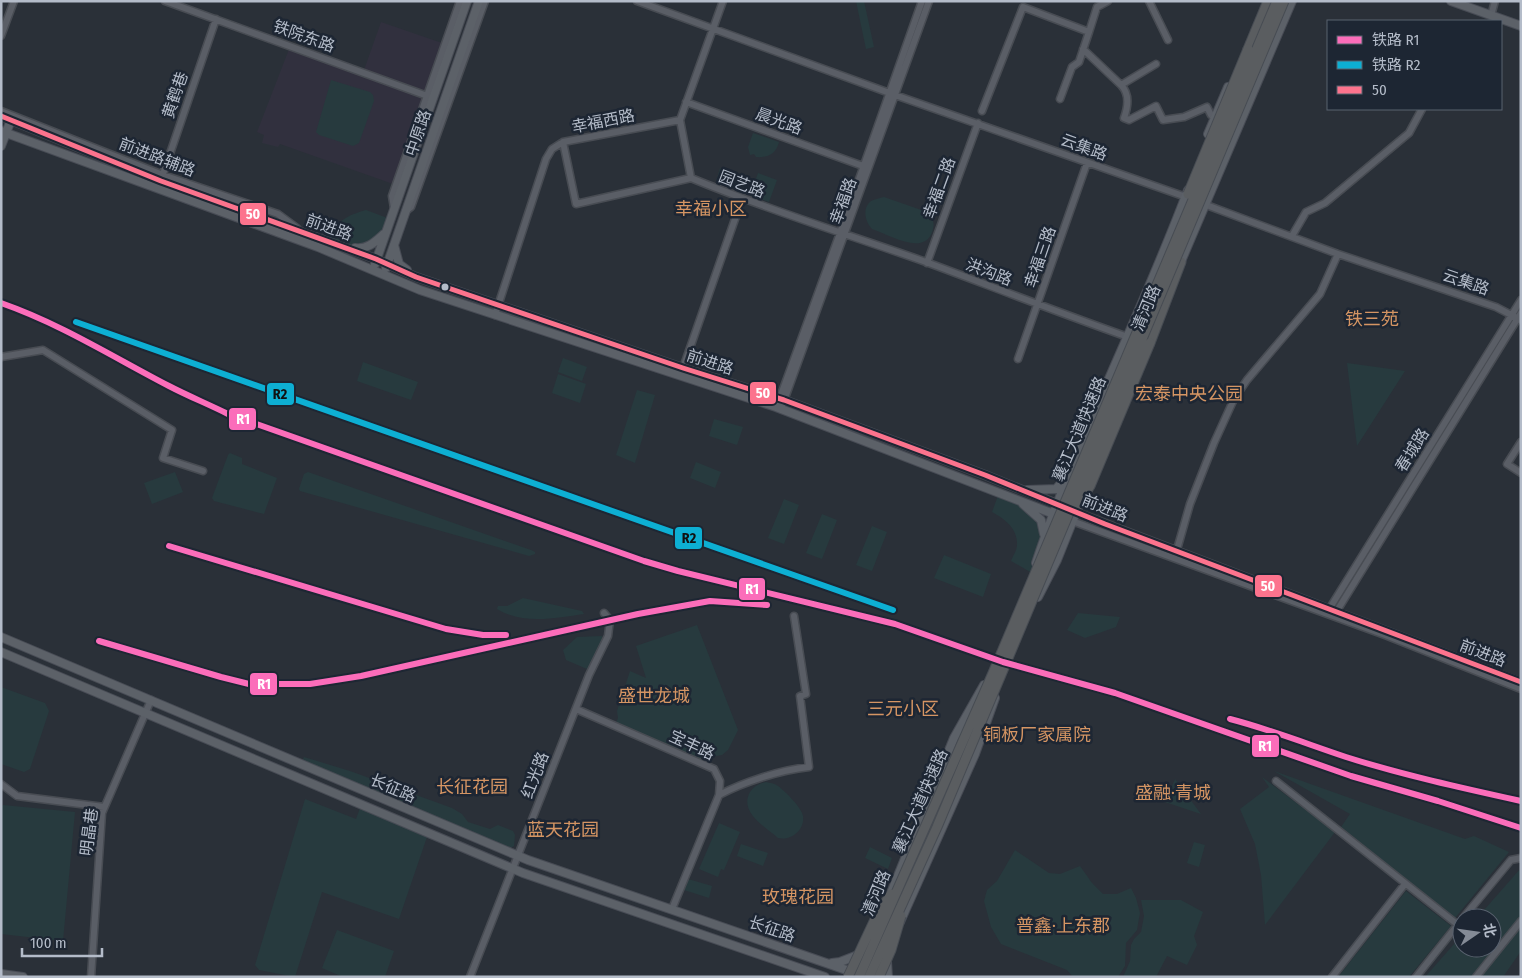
<svg xmlns="http://www.w3.org/2000/svg" width="1522" height="978" font-family="'Fira Sans Condensed','Noto Sans SC',sans-serif">
	<style>
		.medical { fill: #31303e }
		.green { fill: #273a3e }
		.lines { fill: none; stroke-linecap: round; stroke-linejoin: round }
		.minor-casing { stroke: #484c53; stroke-width: 9 }
		.major-casing { stroke: #484c55; stroke-width: 10 }
		.highway-casing { stroke: #474c53; stroke-width: 11 }
		.minor { stroke: #5a5e66; stroke-width: 6 }
		.major { stroke: #5c6168; stroke-width: 8 }
		.highway { stroke: #5a5d60; stroke-width: 9 }
		.highway-bridge-casing { stroke: #474c53; stroke-width: 11; stroke-linecap: butt }
		.highway-bridge { stroke: #5a5d60; stroke-width: 9 }
		.bus-1-casing { stroke: #1d2633; stroke-width: 9 }
		.bus-1 { stroke: #fc738d; stroke-width: 5 }
		.rail-1-casing { stroke: #1d2633; stroke-width: 10 }
		.rail-2-casing { stroke: #1d2633; stroke-width: 10 }
		.rail-1 { stroke: #fb6dba; stroke-width: 6 }
		.rail-2 { stroke: #0dafd3; stroke-width: 6 }
		.bus-dot { fill: #b4bcc9; stroke: #1d2633; stroke-width: 2 }
		.labels { text-anchor: middle; dominant-baseline: central; stroke-width: 5; stroke-linejoin: round; paint-order: stroke }
		.street-label { font-size: 16px; fill: #b4bcc9; stroke: #1d2633 }
		.neighbourhood-label { font-size: 18px; fill: #d59563; stroke: #1d2633 }
		.line-badge { stroke: #1d2633; stroke-width: 2 }
		.badge-label { font-size: 14px; text-anchor: middle; font-weight: bold; fill: #fff }
		.pale-badge-label { font-size: 14px; text-anchor: middle; font-weight: bold; fill: #111 }
	</style>
	<rect width="100%" height="100%" fill="#2a3038"/>
	<!-- medical -->
	<path class="medical" d="M381,22L442,43L393,184L280,144L278,147L262,143L264,135L257,132L291,44L364,70Z"/>
	<!-- green -->
	<path class="green" d="M856,1H864L874,47L866,49Z
		M331,80L370,92L373,95L374,101L359,143L353,146L319,135L316,132Z
		M753,133L779,142C776,154 768,158 756,157L754,154L750,155L748,147Z
		M720,168L744,177L740,190L716,181Z
		M758,173L777,180L769,202L750,195Z
		M884,197L927,212C932,217 935,222 933,229C926,258 890,235 872,229C865,222 862,208 871,201C875,199 880,198 884,197Z
		M366,210L390,219L385,233L361,249L328,241C337,221 345,216 366,210Z
		M563,358L587,367L582,381L558,372Z
		M363,362L418,382L411,400L357,381Z
		M1347,363L1405,371L1357,446Z
		M558,374L586,384L580,403L552,393Z
		M637,390L655,395L635,463L616,455Z
		M714,419L743,427L737,445L709,436Z
		M230,453L242,458V464L277,478L264,514L214,501L212,498L228,455Z
		M696,462L721,472L715,488L690,478Z
		M175,472L183,492L152,504L144,483Z
		M308,472L531,550L535,552V554L529,556L300,491L299,489L304,474Z
		M999,493C1015,499 1044,512 1044,532C1045,540 1035,563 1032,573L1011,561C1013,556 1017,550 1017,545C1018,529 1005,519 992,512Z
		M784,499L799,505L784,544L768,538Z
		M822,514L837,520L822,559L806,553Z
		M872,526L887,532L872,571L856,565Z
		M944,555L991,574L983,597L934,578Z
		M523,598L582,611L584,614C556,618 523,625 497,609L498,606H507Z
		M1078,613L1120,617L1116,627L1085,638L1067,630Z
		M697,625L738,730L728,750L722,755L693,760L615,726L618,718L617,711L630,671L646,678L636,646Z
		M602,636L603,640L591,668L587,669L566,660L563,650L577,637Z
		M1,687L45,703L49,711L30,769L24,772L1,764Z
		M304,757L350,771L452,808L462,814L468,822L490,829L498,825L513,831L515,835L514,846L509,849L302,761Z
		M1274,771L1465,839L1474,836L1509,852L1455,918L1341,827L1350,814Z
		M1262,777L1335,832L1265,925L1261,875L1255,844L1240,809L1269,787Z
		M1175,779L1201,814L1165,802Z
		M766,782C770,783 774,783 778,786C785,791 802,808 803,816C805,830 791,841 778,838C764,826 739,812 750,792C754,786 760,783 766,782Z
		M305,799L356,819L360,808L427,837L399,919L322,892L295,977L259,970L255,965Z
		M3,805L75,812L63,941L1,934V807Z
		M719,823L740,832L724,870L721,869L718,877L699,869Z
		M1194,842L1205,845L1199,867L1187,863Z
		M741,844L768,853L763,866L737,856Z
		M870,847L892,858L888,869L865,858Z
		M1015,850L1049,873L1060,874L1080,866L1092,883L1103,894H1117L1131,888L1136,898L1140,913L1138,924L1137,930L1126,943L1125,966L1118,977H1073L1067,970L1001,944L991,927L984,901L987,890L997,881Z
		M1521,868V951L1503,977H1425L1462,935V948H1492V918H1477Z
		M688,879L712,886L709,898L684,890Z
		M1406,891L1451,926L1409,977H1338Z
		M1141,900H1181L1203,912L1194,936L1197,945L1187,965L1167,956L1156,977H1123L1130,961L1131,945L1134,939L1141,932L1144,916Z
		M337,930L394,951L385,977H343L322,968Z"/>
	<g class="lines">
		<!-- minor casing -->
		<g class="minor-casing">
			<path id="minor" d="M165,1L433,98
				M637,1L895,95L1189,198
				M1149,1L1168,40
				M1492,12L1495,1
				M1,36L14,1
				M1083,49L1121,85L1156,64
				M1121,85C1130,94 1128,107 1124,118L1129,120L1156,106L1163,120L1184,117L1207,107L1211,115
				M1060,99L1072,67L1079,62L1089,32
				M686,102L863,166
				M1,111L163,175L278,214L297,228
				M982,111L1023,7L1089,32L1097,7L1108,1
				M680,120L691,178C768,210 847,234 926,262C993,287 1060,313 1128,337
				M563,142L576,204L691,178
				M162,177L216,19
				M1201,203L1338,254L1496,307L1521,320
				M394,208L392,196L460,1
				M406,211L411,207L485,1
				M1292,236L1306,212L1325,203L1409,133L1422,109
				M927,263L978,123
				M495,315L546,159L552,149L563,142L680,120L723,1
				M1,357L43,350L172,430L163,458L203,471
				M1018,359L1087,163
				M683,368L742,199
				M778,403L840,233L922,1
				M781,409L929,1
				M1521,442L1507,464L1521,473
				M1076,512L1521,682
				M1072,521L1385,635L1521,689
				M1176,553L1190,504L1214,443L1234,399L1247,380L1320,294L1338,254
				M1328,611L1521,300
				M1335,614L1521,313
				M576,709L714,769L720,781L719,795L672,909
				M1276,781L1458,925
				M1,784L17,796L104,807
				M719,795C744,782 780,770 809,767L800,696L806,694L794,616
				M1463,918L1511,860L1521,858
				M91,977L102,813L151,700
				M470,977L589,675L608,636L610,620L604,613
				M1332,977L1405,884
				M1416,977L1459,923
				M1476,977L1521,921"/>
		</g>
		<!-- major casing -->
		<g class="major-casing">
			<path id="major" d="M1451,1L1521,26
				M1,116L161,181L376,259L416,277L683,368L784,400L985,475L1067,508
				M1,131L318,247L420,290L776,407L1072,521
				M1208,134L1228,87
				M1,146L11,120
				M394,245L399,264L407,270
				M355,248C367,250 375,242 384,234
				M375,264L467,1
				M1179,266L1292,1
				M386,268L479,1
				M1027,490L1056,489L1064,480
				M1023,504L1041,520L1044,534
				M1036,563C1078,436 1141,316 1188,190
				M1038,597L1057,560L1079,505
				M1,637L528,860L855,973
				M1,652L523,873L825,977
				M889,898L954,738L984,685
				M900,922L975,754L995,698
				M866,950L877,926
				M887,961L888,977
				M832,963L840,962L858,955L860,953
				M1,974L23,977"/>
		</g>
		<!-- highway casing -->
		<g class="highway-casing">
			<path id="highway" d="M1248,49L1268,1
				M1150,343L1181,262"/>
		</g>
		<!-- minor -->
		<use href="#minor" class="minor"/>
		<!-- major -->
		<use href="#major" class="major"/>
		<!-- highway -->
		<use href="#highway" class="highway"/>
		<!-- highway-bridge casing -->
		<g class="highway-bridge-casing">
			<path id="highway-bridge" d="M1188,194L1248,49
				M1076,509L1090,486L1150,343
				M848,977L878,913L891,894
				M859,977L993,673L1277,1
				M869,977L937,827L1284,1
				M879,977L891,950L901,916"/>
		</g>
		<!-- highway-bridge -->
		<use href="#highway-bridge" class="highway-bridge"/>
		<!-- bus-1 casing -->
		<g class="bus-1-casing">
			<path id="bus-1" d="M1,116L161,181L376,259L416,277L683,368L784,400L985,475L1105,524L1521,682"/>
		</g>
		<!-- bus-1 -->
		<use href="#bus-1" class="bus-1"/>
		<!-- rail-1 casing -->
		<g class="rail-1-casing">
			<path id="rail-1" d="M1,303C61,324 113,357 169,386C188,396 208,404 228,414L644,561L678,571L895,624L1003,662L1115,693L1351,776L1438,801L1521,828
				M169,546L446,629L483,635H506
				M99,641L221,677L249,684H310L361,676L638,614L710,601L767,605
				M1230,719C1269,729 1307,744 1346,757C1403,775 1462,788 1521,801"/>
		</g>
		<!-- rail-2 casing -->
		<g class="rail-2-casing">
			<path id="rail-2" d="M76,322L893,610"/>
		</g>
		<!-- rail-1 -->
		<use href="#rail-1" class="rail-1"/>
		<!-- rail-2 -->
		<use href="#rail-2" class="rail-2"/>
	</g>
	<!-- markers -->
	<circle class="bus-dot" cx="445" cy="287" r="4.5"/>
	<g class="labels">
		<!-- street labels -->
		<g class="street-label">
			<text transform="translate(304 36) rotate(20)">铁院东路</text>
			<text transform="translate(175 95) rotate(-71)">黄鹤巷</text>
			<text transform="translate(603 121) rotate(-11)">幸福西路</text>
			<text transform="translate(779 121) rotate(20)">晨光路</text>
			<text transform="translate(418 133) rotate(-71)">中原路</text>
			<text transform="translate(1084 147) rotate(20)">云集路</text>
			<text transform="translate(157 157) rotate(21)">前进路辅路</text>
			<text transform="translate(742 184) rotate(21)">园艺路</text>
			<text transform="translate(939 188) rotate(-70)">幸福二路</text>
			<text transform="translate(843 201) rotate(-70)">幸福路</text>
			<text transform="translate(329 227) rotate(20)">前进路</text>
			<text transform="translate(1040 257) rotate(-71)">幸福三路</text>
			<text transform="translate(989 272) rotate(21)">洪沟路</text>
			<text transform="translate(1466 282) rotate(19)">云集路</text>
			<text transform="translate(1146 308) rotate(-67)">清河路</text>
			<text transform="translate(710 362) rotate(18)">前进路</text>
			<text transform="translate(1079 429) rotate(-67)">襄江大道快速路</text>
			<text transform="translate(1412 450) rotate(-58)">春城路</text>
			<text transform="translate(1105 508) rotate(22)">前进路</text>
			<text transform="translate(1483 653) rotate(21)">前进路</text>
			<text transform="translate(692 745) rotate(25)">宝丰路</text>
			<text transform="translate(535 775) rotate(-69)">红光路</text>
			<text transform="translate(393 788) rotate(23)">长征路</text>
			<text transform="translate(920 801) rotate(-66)">襄江大道快速路</text>
			<text transform="translate(89 832) rotate(-83)">明晶巷</text>
			<text transform="translate(876 893) rotate(-67)">清河路</text>
			<text transform="translate(772 929) rotate(19)">长征路</text>
		</g>
		<!-- neighbourhood labels -->
		<g class="neighbourhood-label">
			<text x="711" y="209">幸福小区</text>
			<text x="1372" y="319">铁三苑</text>
			<text x="1189" y="394">宏泰中央公园</text>
			<text x="654" y="696">盛世龙城</text>
			<text x="903" y="709">三元小区</text>
			<text x="1037" y="735">铜板厂家属院</text>
			<text x="472" y="787">长征花园</text>
			<text x="1173" y="793">盛融·青城</text>
			<text x="563" y="830">蓝天花园</text>
			<text x="798" y="897">玫瑰花园</text>
			<text x="1063" y="926">普鑫·上东郡</text>
		</g>
	</g>
	<g class="line-badge">
		<rect x="239" y="202" width="28" height="24" rx="5" fill="#fc738d"/>
		<rect x="749" y="381" width="28" height="24" rx="5" fill="#fc738d"/>
		<rect x="266" y="382" width="29" height="24" rx="5" fill="#0dafd3"/>
		<rect x="228" y="407" width="29" height="24" rx="5" fill="#fb6dba"/>
		<rect x="674" y="526" width="29" height="24" rx="5" fill="#0dafd3"/>
		<rect x="1254" y="574" width="29" height="24" rx="5" fill="#fc738d"/>
		<rect x="738" y="577" width="28" height="24" rx="5" fill="#fb6dba"/>
		<rect x="249" y="672" width="29" height="24" rx="5" fill="#fb6dba"/>
		<rect x="1251" y="734" width="29" height="24" rx="5" fill="#fb6dba"/>
	</g>
	<g class="badge-label">
		<text x="253" y="219">50</text>
		<text x="763" y="398">50</text>
		<text x="243" y="424">R1</text>
		<text x="1268" y="591">50</text>
		<text x="752" y="594">R1</text>
		<text x="264" y="689">R1</text>
		<text x="1265" y="751">R1</text>
	</g>
	<g class="pale-badge-label">
		<text x="280" y="399">R2</text>
		<text x="689" y="543">R2</text>
	</g>
	<!-- border -->
	<rect width="1522" height="978" fill="none" stroke="#b4bcc9" stroke-width="5"/>
	<!-- legend -->
	<rect x="1327" y="20" width="175" height="90" fill="#1d2633" stroke="#59626f"/>
	<rect x="1337" y="36" width="25" height="8" fill="#fb6dba" stroke="#59626f"/>
	<text x="1372" y="45" font-size="15" fill="#b4bcc9">铁路 R1</text>
	<rect x="1337" y="61" width="25" height="8" fill="#0dafd3" stroke="#59626f"/>
	<text x="1372" y="70" font-size="15" fill="#b4bcc9">铁路 R2</text>
	<rect x="1337" y="86" width="25" height="8" fill="#fc738d" stroke="#59626f"/>
	<text x="1372" y="95" font-size="15" fill="#b4bcc9">50</text>
	<!-- north arrow -->
	<g transform="translate(1477 933) rotate(77)"><circle r="24" fill="#1d2633" stroke="#59626f"/>
	<path d="M0-4L9 19L0 12L-9 19Z" fill="#848b96"/>
	<text y="-8" font-size="14" font-weight="bold" text-anchor="middle" fill="#b4bcc9">北</text>
	</g>
	<!-- scale -->
	<path d="M22 948v8h80v-8" fill="none" stroke="#b4bcc9" stroke-width="2.5"/>
	<text x="30" y="948" font-size="15" fill="#b4bcc9" stroke="#1d2633" stroke-width="4" paint-order="stroke">100 m</text>
</svg>
